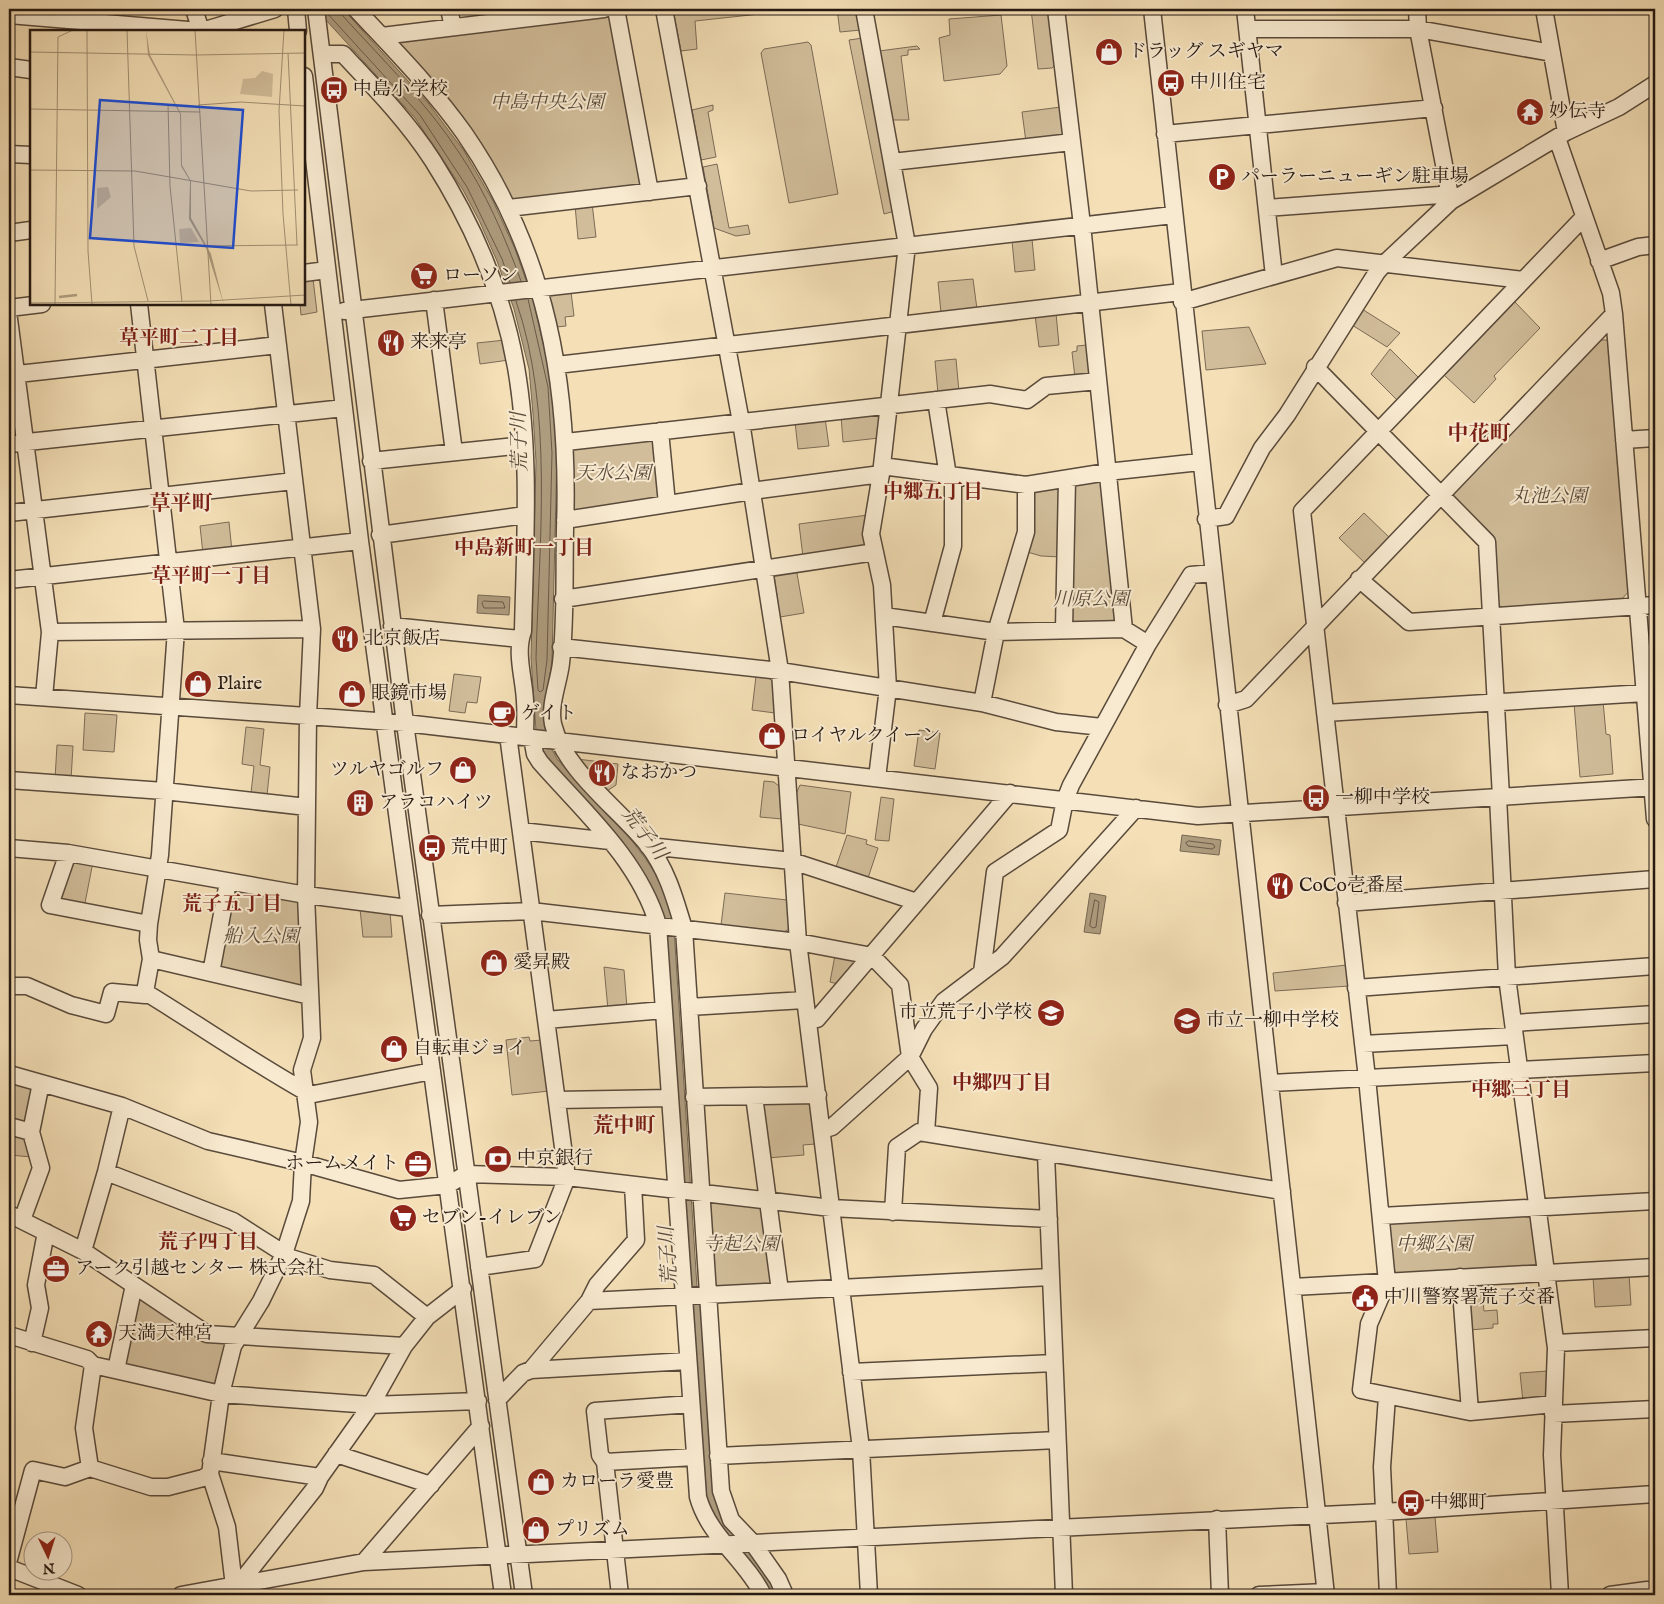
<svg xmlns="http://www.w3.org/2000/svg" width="1664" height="1604" font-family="'IM FELL English','Noto Serif JP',serif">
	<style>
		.green { fill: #d1bd9a; stroke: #7b6b56 }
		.water { fill: #ae9c7e; stroke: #776853 }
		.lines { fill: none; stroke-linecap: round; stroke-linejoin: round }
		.shore { stroke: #6a5a48; stroke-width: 1 }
		.minor-casing { stroke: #594a3b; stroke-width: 19 }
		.minor { stroke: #f8ead0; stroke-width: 16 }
		.labels { text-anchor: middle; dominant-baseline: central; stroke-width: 4; stroke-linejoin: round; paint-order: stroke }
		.poi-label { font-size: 19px; fill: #251912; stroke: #f8ead0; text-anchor: start }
		.park-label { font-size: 19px; font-style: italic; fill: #594a3b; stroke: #f8ead0 }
		.neighbourhood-label { font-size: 20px; font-weight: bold; fill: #7a1f14; stroke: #f8ead0 }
		.water-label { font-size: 20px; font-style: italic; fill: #5c4d3d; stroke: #f8ead0 }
		.quarter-label { font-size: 21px; font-weight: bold; fill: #7a1f14; stroke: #f8ead0 }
		.inset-river { fill: none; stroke: #ae9c7e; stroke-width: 2.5 }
		.inset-road { fill: none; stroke: #a19074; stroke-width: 1 }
		.view { fill: #1d4ed8; fill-opacity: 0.15; stroke: #1d4ed8; stroke-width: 2.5 }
		.inset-edge { fill: none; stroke: #251912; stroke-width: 2.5 }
	</style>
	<rect width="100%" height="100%" fill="#f4dfb6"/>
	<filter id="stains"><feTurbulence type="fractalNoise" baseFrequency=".004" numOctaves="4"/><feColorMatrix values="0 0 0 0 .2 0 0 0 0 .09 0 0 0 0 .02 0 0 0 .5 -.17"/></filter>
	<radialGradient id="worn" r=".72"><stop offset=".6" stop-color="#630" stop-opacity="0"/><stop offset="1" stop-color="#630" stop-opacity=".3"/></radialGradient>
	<!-- green -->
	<path class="green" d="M678,9H806L695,21L697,49L681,51L674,14Z
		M837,9H857L861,30L840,32Z
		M1031,9H1049L1056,64L1052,68L1038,69Z
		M609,13L642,187L516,201L509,199L397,45L400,38Z
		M1001,15L1007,66L1000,74L944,81L939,38L950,35L949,19Z
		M863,38L895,211L884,214L849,40Z
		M808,42L811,45L838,194L789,203L761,53L764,49Z
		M917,46L920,49L908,50V55L901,56L909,120H891L879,51Z
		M713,105V110L708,112L716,157L701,160L692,110Z
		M1061,107L1063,133L1059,138L1026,142L1022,112Z
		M717,164L729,228L748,225L750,234L736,236L714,228L703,167Z
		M592,203L596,237L578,239L575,205Z
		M1032,239L1035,270L1015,272L1012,241Z
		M313,279L317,312L301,315L300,304H304V281Z
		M973,279L977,309L941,313L938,282Z
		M571,292L574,316L565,317L566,326L556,327L546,295Z
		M1514,301L1540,328L1494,376L1496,379L1474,403L1444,375Z
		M1362,309L1400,333L1387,347L1352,325Z
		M1056,313L1059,345L1039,347L1035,315Z
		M1249,327L1266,364L1206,370L1202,331Z
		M505,340L509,360L480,364L477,343Z
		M1599,340H1608L1629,591L1621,600L1503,608L1495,602L1492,541L1453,499V493Z
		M1087,345L1090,372L1087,376L1075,378L1072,352L1077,351V346Z
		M1390,349L1420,379L1399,402L1371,374Z
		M956,359L959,392L938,394L935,361Z
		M877,412L881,417L879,438L843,442L841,416Z
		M825,418L829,446L798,449L795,422Z
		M653,437L660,500L574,513L571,509V451L573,447Z
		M1098,479L1102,481L1117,620L1113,624H1072V483Z
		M1058,485L1063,489L1062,557L1041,556L1024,551L1030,492Z
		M1364,513L1391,539L1366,564L1339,538Z
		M868,515L866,543L863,547L803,557L799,524Z
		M229,522L232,551L203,554L200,526Z
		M796,568L804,613L780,617L774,575Z
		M454,674L481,677L477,703L467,702L465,713L449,711Z
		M756,676L768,677L773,682L775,713L752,710Z
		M1603,701L1606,734L1610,735L1613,774L1580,777L1574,703Z
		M85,713L117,715L114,752L83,750Z
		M246,727L264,729L260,765L270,767L267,795L251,793L254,766L242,764Z
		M919,730L940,733L935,769L914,766Z
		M57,745L73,746L71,780L55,779Z
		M577,759L618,764L616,785L607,791Z
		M764,781L774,782L780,787L782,819L760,817Z
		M800,785L851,792L845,834L798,824L796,794Z
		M881,797L894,799L889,841L875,840Z
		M847,835L867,840L866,844L878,848L867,881L835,870Z
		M73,858L93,862L84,908L53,902Z
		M232,888L297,900L301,903L304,984L297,989L221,972L216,963Z
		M725,893L787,900L789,929L784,932L721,925Z
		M360,909L390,912L392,937H363Z
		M835,955L854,958L859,965L842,985L830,982Z
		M1347,965L1349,986L1275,991L1273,973Z
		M604,967L624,970L627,1008L608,1010Z
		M529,1037L530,1041L542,1040L549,1091L512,1095L506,1040Z
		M15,1081L31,1085L34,1092L27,1124L9,1123V1102Z
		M806,1100L811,1105L815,1144L803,1145L804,1155L767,1158L760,1107L764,1102Z
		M11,1130L23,1134L32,1157L9,1155Z
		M710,1199L763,1206L776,1280L770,1285L719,1287L712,1284L707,1203Z
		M1527,1213L1532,1216L1537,1267L1398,1275L1394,1272L1389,1224L1392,1220Z
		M1629,1275L1631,1305L1595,1307L1593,1277Z
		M1469,1283H1481L1484,1311L1497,1310L1498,1324H1493V1328L1470,1330L1467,1286Z
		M144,1297L225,1340L228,1345L217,1384L212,1387L127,1368L121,1360L135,1301Z
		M1548,1371L1547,1394L1544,1400L1523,1402L1520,1373Z
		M1435,1517L1438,1552L1409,1554L1406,1519Z"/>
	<!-- water -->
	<path class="water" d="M316,9H343L428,103L464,151L493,201L515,249L533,300L553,387L557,453L552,660L545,711L549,743L557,759C590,795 637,839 660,882C667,897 671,913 674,929L697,1287L703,1301L715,1494L760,1561L779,1595H770L716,1524L707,1499L689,1289L663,926L654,893L640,868L546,761L537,745L531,658L536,461L533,414L529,369L514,309L497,261L479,220L463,190L415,118Z
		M478,595L510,597L509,615L477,613Z
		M1182,835L1221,840L1219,855L1180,851Z
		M1090,893L1106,896L1100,934L1084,932Z"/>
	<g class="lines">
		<!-- shore -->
		<path class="shore" d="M340,9L341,14C382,59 427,103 460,154C486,193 505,237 521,281
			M326,12L420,115L467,187L502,259L510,282
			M516,301C554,410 539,543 536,658L538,690L540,692L543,690L547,660L552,453L548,387L528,299
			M484,601L503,602L505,608H484L482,603Z
			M1189,841L1213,844L1215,847L1212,849L1188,846L1186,843Z
			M1095,900L1099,902L1096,927L1093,928L1090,926Z"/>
		<!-- minor casing -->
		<g class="minor-casing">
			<path id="minor" d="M194,9L201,31
				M296,9L298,31
				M316,9L405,723L524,1595
				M356,9C393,49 432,88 464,133C547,253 570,385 565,529C564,573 566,619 561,663C559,682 549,704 553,724C564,770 618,808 647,844C667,869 675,899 684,929L721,1491L731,1520L752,1542L778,1579L785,1595
				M449,9L453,27
				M616,9L650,192
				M664,9L741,422L780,671L798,942L861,1449L869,1595
				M864,9L907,245L881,474L871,534L882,585L888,688L877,778
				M1056,9L1082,225L1124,629
				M1152,9L1326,1595
				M1245,9L1274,276
				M1544,9L1566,132
				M9,15L200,31
				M1247,29H1418L1552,53
				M202,31L275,9
				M382,36L604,9
				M322,54H343C375,88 408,122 433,161C473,224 503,293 516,367C531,453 525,543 523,631C515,653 524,678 525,701C526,713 525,725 525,737
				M9,67L31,70
				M304,76L360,541L503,1595
				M1165,134L1434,108
				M1557,138L1611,293L1614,314L1655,819
				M9,154L31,155
				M892,162L1072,142
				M508,208L698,186
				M1267,208L1440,195L1451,201L1418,29L1417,9
				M9,233L31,230
				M1599,261L1638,247L1655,245
				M304,273L327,270
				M434,300L454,452
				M1182,302L1337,258L1523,280
				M139,304L176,630L160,855L149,924L148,940L151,959L310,996
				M9,308L42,304
				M344,311L1173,215
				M9,319L50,632L44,697
				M557,365L1181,292
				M1315,367L1487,542L1501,797
				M9,375L278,345
				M936,400L948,476
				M660,431L667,504
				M1624,440L1655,438
				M566,442L990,394L1027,400L1046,386L1098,381
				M9,444L344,408
				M371,461L524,445
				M882,466L1026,485L1107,472L1200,462
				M9,513L294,481
				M1206,519L1226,516L1262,448L1287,415L1377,272L1384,264L1451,201L1566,132L1619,107L1655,84
				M565,520L752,491L881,474
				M380,535L525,515
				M1359,579L1409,622L1655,605
				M9,580L360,541
				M563,599L875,552
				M884,616L996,632L1124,629L1148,644
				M932,623L953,546V476
				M392,626L520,639
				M1064,629L1067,479
				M50,632L312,629
				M561,647L780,671L982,703L1056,722L1102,727
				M9,695L405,723L1198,816L1655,787
				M982,703L996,632L1026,532V485
				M1227,705L1246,699L1614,314
				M1325,713L1645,693
				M532,738L535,754L540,762C584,812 639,860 658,925L698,1497C709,1537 745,1559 763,1595
				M9,780L164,791L307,807
				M1498,797L1507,977L1556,1348L1552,1455L1560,1595
				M521,831L610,841
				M648,846L792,861L917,902
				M9,848L68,853L306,895L408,908
				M68,853L50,905L149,924
				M1346,903L1655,879
				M430,915L531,911L798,942L872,956L900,985L910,1057L929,1088L926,1133
				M982,972L995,872L1059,830L1065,800L1071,785L1148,644L1191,575L1212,573
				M211,973L228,882
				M9,986H27L71,1005L106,1014L112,992L145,995V992C199,1025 251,1061 306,1092L314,1094L432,1071
				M1356,988L1655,966
				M145,992L151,959
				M689,1007L805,1000
				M546,1020L664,1010
				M808,1021L817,1019L1010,793
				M1513,1023L1655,1014
				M1363,1044L1514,1036
				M9,1074L122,1106L208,1141L303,1163L399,1190L448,1185L466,1174L567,1177L831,1208L1049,1219
				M1271,1083L1655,1063
				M754,1096L780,1291
				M694,1097L818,1095
				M557,1100L670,1098
				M9,1126L31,1132
				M822,1130L832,1127L910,1057L924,1029L944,1001L1002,957L1136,808
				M1046,1154L1064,1595
				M106,1172L233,1221L291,1258L330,1270L374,1275L427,1317
				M893,1212L897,1147L919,1132L1282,1191
				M9,1214L83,1251L207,1334L404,1346
				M1381,1216L1655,1201
				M22,1220L41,1168L31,1132L41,1083
				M83,1251L106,1172L122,1106
				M479,1267L535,1259L567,1177L508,735
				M1460,1277L1470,1412
				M1293,1287L1655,1267
				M589,1301L1051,1277
				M9,1335L87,1359L93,1365L221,1394L371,1405L478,1401
				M32,1343L40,1308L36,1285L46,1232
				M1556,1343L1655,1338
				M116,1370L134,1285
				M531,1370L688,1361
				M851,1372L1054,1363
				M1387,1396L1382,1467L1388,1595
				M497,1400L523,1373L531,1370L589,1301L597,1285L636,1240L633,1185
				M1554,1404L1470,1412L1361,1390L1369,1324L1387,1282L1367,1078L1302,511L1583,218
				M1553,1414L1655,1409
				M336,1454L431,1485
				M718,1456L1057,1440
				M211,1461L320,1477
				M605,1462L600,1455L595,1411L691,1404
				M90,1468L84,1428L93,1365
				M1217,1519L1220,1595
				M9,1559L33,1470L65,1477L90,1468L151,1487H168L203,1478L210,1474
				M364,1562L481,1426
				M9,1568L78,1595
				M234,1586L227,1527L210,1474L221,1394L233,1346L261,1301L284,1254L301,1201L303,1163L309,1122L302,1070L312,1038L306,895L308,716L312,629L273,304
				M236,1588L315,1488L320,1477L371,1405L404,1346L427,1317L463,1289
				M181,1595L364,1562L1384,1512L1655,1494
				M620,1595L605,1462L695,1457
				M1259,1595L1326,1592
				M1610,1595L1647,1590L1648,1595"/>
		</g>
		<!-- minor -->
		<use href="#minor" class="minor"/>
	</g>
	<!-- icons -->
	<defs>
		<g id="shop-disc" transform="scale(1.4375)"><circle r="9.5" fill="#8f2418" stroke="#f8ead0"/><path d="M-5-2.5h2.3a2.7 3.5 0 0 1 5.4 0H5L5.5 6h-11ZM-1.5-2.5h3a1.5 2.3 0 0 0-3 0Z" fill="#fff"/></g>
		<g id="bus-disc" transform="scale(1.4375)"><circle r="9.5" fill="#8f2418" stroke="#f8ead0"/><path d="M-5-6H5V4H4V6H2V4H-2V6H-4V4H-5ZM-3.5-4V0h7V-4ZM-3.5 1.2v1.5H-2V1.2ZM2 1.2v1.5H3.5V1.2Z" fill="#fff"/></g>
		<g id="temple-disc" transform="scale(1.4375)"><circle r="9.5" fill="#8f2418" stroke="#f8ead0"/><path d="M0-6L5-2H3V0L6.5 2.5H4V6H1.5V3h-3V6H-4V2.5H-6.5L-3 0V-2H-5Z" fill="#fff"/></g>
		<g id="parking-disc" transform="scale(1.4375)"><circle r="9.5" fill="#8f2418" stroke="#f8ead0"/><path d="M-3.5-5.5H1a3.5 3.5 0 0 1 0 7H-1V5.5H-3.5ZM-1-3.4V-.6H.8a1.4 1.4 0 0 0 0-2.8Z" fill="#fff"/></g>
		<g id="supermarket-disc" transform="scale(1.4375)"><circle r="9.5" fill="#8f2418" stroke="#f8ead0"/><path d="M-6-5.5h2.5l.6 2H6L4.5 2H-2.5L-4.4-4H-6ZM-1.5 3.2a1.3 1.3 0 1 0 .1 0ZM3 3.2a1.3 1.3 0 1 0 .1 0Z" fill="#fff"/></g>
		<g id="restaurant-disc" transform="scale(1.4375)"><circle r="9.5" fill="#8f2418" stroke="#f8ead0"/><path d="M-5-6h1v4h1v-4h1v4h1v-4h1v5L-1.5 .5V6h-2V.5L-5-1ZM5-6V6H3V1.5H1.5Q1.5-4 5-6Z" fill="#fff"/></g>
		<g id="cafe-disc" transform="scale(1.4375)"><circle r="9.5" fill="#8f2418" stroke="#f8ead0"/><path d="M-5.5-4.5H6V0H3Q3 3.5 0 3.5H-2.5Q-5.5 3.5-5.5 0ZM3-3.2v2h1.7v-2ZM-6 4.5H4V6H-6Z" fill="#fff"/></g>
		<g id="building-disc" transform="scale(1.4375)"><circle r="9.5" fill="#8f2418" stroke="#f8ead0"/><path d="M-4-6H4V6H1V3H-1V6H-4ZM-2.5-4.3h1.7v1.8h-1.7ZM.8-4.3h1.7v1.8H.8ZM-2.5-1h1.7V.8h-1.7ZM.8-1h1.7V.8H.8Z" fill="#fff"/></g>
		<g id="school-disc" transform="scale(1.4375)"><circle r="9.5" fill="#8f2418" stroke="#f8ead0"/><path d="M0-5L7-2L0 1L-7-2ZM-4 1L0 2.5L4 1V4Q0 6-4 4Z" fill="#fff"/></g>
		<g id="bank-disc" transform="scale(1.4375)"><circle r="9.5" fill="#8f2418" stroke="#f8ead0"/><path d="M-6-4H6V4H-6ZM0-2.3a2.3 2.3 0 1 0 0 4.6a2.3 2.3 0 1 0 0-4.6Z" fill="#fff"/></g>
		<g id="office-disc" transform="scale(1.4375)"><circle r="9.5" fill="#8f2418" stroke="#f8ead0"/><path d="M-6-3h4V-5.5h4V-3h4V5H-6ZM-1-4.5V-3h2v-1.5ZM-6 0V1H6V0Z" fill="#fff"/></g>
		<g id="civic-disc" transform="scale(1.4375)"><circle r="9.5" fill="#8f2418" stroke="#f8ead0"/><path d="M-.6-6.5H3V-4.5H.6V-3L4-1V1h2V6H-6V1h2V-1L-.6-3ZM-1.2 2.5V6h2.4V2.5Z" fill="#fff"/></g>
	</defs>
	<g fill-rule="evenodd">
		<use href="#shop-disc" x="1109" y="52"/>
		<use href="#bus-disc" x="1171" y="83"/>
		<use href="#bus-disc" x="334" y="90"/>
		<use href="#temple-disc" x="1530" y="112"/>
		<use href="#parking-disc" x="1222" y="177"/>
		<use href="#supermarket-disc" x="424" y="276"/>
		<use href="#restaurant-disc" x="391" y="343"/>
		<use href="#restaurant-disc" x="345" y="639"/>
		<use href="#shop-disc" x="198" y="684"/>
		<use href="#shop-disc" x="352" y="694"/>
		<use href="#cafe-disc" x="502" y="714"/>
		<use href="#shop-disc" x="772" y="736"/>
		<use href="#shop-disc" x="463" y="770"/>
		<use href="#restaurant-disc" x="602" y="773"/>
		<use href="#bus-disc" x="1316" y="798"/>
		<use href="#building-disc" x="360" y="803"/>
		<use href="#bus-disc" x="432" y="848"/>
		<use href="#restaurant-disc" x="1280" y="886"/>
		<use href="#shop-disc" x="494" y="963"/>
		<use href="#school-disc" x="1051" y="1013"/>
		<use href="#school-disc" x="1187" y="1021"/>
		<use href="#shop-disc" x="394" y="1049"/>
		<use href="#bank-disc" x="498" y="1159"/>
		<use href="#office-disc" x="418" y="1164"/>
		<use href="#supermarket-disc" x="403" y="1218"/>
		<use href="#office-disc" x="56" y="1269"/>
		<use href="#civic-disc" x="1365" y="1298"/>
		<use href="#temple-disc" x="99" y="1334"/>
		<use href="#shop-disc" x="541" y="1482"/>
		<use href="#bus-disc" x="1411" y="1503"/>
		<use href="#shop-disc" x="536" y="1530"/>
	</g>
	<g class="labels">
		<!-- poi labels -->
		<g class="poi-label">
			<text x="1128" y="52">ドラッグ スギヤマ</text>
			<text x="1190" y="83">中川住宅</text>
			<text x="353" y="90">中島小学校</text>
			<text x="1549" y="112">妙伝寺</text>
			<text x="1241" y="177">パーラーニューギン駐車場</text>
			<text x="443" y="276">ローソン</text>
			<text x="410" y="343">来来亭</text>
			<text x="364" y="639">北京飯店</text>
			<text x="217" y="684">Plaire</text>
			<text x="371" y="694">眼鏡市場</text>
			<text x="521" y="714">ゲイト</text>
			<text x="791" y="736">ロイヤルクイーン</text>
			<text x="444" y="770" text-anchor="end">ツルヤゴルフ</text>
			<text x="621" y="773">なおかつ</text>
			<text x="1335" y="798">一柳中学校</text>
			<text x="379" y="803">アラコハイツ</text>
			<text x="451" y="848">荒中町</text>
			<text x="1299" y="886">CoCo壱番屋</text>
			<text x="513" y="963">愛昇殿</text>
			<text x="1032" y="1013" text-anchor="end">市立荒子小学校</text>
			<text x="1206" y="1021">市立一柳中学校</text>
			<text x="413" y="1049">自転車ジョイ</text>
			<text x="517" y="1159">中京銀行</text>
			<text x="399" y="1164" text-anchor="end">ホームメイト</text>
			<text x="422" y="1218">セブン-イレブン</text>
			<text x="75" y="1269">アーク引越センター 株式会社</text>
			<text x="1384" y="1298">中川警察署荒子交番</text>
			<text x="118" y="1334">天満天神宮</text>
			<text x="560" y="1482">カローラ愛豊</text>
			<text x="1430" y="1503">中郷町</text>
			<text x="555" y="1530">プリズム</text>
		</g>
		<!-- park labels -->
		<g class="park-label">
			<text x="547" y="103">中島中央公園</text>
			<text x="613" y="474">天水公園</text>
			<text x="1549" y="497">丸池公園</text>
			<text x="1091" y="600">川原公園</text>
			<text x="261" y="937">船入公園</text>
			<text x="741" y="1245">寺起公園</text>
			<text x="1434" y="1245">中郷公園</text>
		</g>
		<!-- neighbourhood labels -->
		<g class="neighbourhood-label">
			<text x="179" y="338">草平町二丁目</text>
			<text x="933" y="492">中郷五丁目</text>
			<text x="524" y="548">中島新町一丁目</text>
			<text x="211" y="576">草平町一丁目</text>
			<text x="232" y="904">荒子五丁目</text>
			<text x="1002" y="1083">中郷四丁目</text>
			<text x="1521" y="1090">中郷三丁目</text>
			<text x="208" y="1242">荒子四丁目</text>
		</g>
		<!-- water labels -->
		<g class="water-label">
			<text transform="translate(520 442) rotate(-92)">荒子川</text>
			<text transform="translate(644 834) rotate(53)">荒子川</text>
			<text transform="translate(669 1256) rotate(-94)">荒子川</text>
		</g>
		<!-- quarter labels -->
		<g class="quarter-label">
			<text x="1479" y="434">中花町</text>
			<text x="181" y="504">草平町</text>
			<text x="624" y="1126">荒中町</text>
		</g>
	</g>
	<!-- overview -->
	<g transform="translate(30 30)">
		<rect width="275" height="275" fill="#f4dfb6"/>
		<path d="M232,41L243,44L242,67L210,64L213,49L225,48ZM78,157L81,167L67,179V158ZM161,198L169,212L150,213L149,199Z" fill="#d1bd9a"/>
		<path d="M116,0L120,25L151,84L152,135L161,151V188L181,224L194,275L176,218L159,189L160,151L151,136L150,84L118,25Z" fill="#ae9c7e"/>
		<path class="inset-river" d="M29,267L47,265"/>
		<path class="inset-road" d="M57,0L58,221L62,274M97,0L104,216L118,271M165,0L181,275M254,0L249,81L253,184L261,275M0,22L166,25L275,23M258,23L267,215M138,74L140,156L152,272M168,75L211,72L275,76M0,79L170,82M0,140L105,141L221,161L268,160M173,216L268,215M0,273L179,271L275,265M25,274L28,7L43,0"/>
		<path class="view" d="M70,70L213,80L203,218L60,208Z"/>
		<rect width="275" height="275" class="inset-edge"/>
	</g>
	<!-- margin -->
	<rect width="1664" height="1604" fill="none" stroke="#f4dfb6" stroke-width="30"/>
	<rect x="10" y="10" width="1644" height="1584" fill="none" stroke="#251912" stroke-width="2.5"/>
	<rect x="15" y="15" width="1634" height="1574" fill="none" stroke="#251912"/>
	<!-- north arrow -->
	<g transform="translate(48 1556) rotate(176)"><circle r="24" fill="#f8ead0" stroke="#a49684"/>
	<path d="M0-4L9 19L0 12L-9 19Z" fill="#8f2418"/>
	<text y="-8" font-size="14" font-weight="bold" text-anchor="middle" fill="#251912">N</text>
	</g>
	<rect width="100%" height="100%" filter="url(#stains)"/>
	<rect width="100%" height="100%" fill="url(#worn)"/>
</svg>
